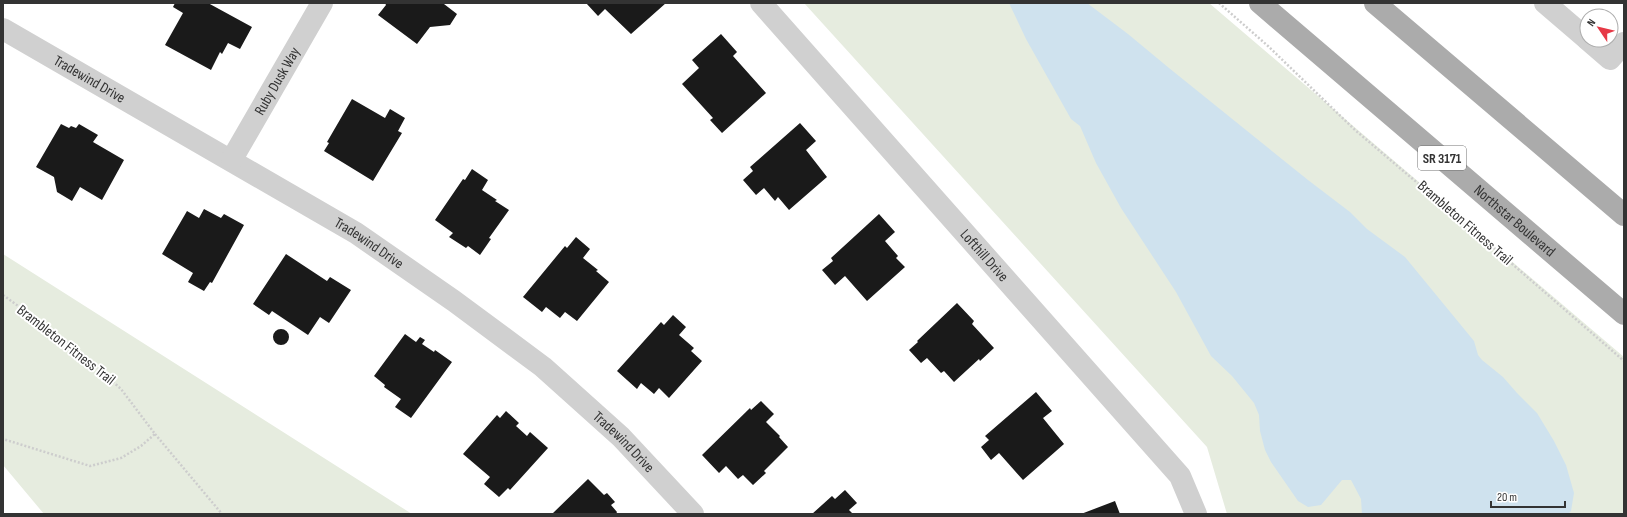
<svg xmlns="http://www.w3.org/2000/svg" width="1627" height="517" font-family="'Sofia Sans Condensed',sans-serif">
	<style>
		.green { fill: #e6ecdf }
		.water { fill: #cfe2ee }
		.building { fill: #1a1a1a }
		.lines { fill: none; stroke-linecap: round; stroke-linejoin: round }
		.path { stroke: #cdcdcd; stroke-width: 2.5; stroke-dasharray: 2 2; stroke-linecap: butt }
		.minor { stroke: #d0d0d0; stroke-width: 22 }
		.major { stroke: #ababab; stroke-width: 22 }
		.labels { text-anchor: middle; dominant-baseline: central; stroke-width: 4; stroke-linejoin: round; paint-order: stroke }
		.shield { fill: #fff; stroke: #707070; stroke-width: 1 }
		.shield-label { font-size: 14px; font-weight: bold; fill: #333 }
		.street-label { font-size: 15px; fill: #333; stroke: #fff }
	</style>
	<rect width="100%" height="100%" fill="#fff"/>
	<!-- green -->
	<path class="green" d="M804,3H1209L1624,357V514H1227L1207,447Z
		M3,254L412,514H44L3,465Z"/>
	<!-- water -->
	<path class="water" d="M1009,3H1087L1128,34L1169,68L1308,180L1350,212L1367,229L1405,257L1474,341L1478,355L1482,360L1503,377L1517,393L1537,413L1554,441L1566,465L1574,493L1571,511L1568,514H1362L1361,499L1351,480H1342L1321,505L1308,507L1298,501L1271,462L1265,450L1260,431L1259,415L1254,403L1232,376L1211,356L1176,292L1121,208L1096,163L1080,126L1071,119L1026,39Z"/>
	<!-- building -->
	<path class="building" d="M175,3H208L252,27L240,49L228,43L222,54L220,52L211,70L165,45L183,13L173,7Z
		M385,3H445L444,4L457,14L450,25L430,27L417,44L378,15L386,5Z
		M586,3H666L631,34L605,9L598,16Z
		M721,34L737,52L733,56L766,93L722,133L710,120L713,118L682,84L699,68L692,60Z
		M352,99L385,118L390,109L405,118L398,131L402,133L373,181L324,151L329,143L327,142Z
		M800,123L816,141L806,150L827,177L789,210L778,197L775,201L764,188L756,195L743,180L753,171L750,167Z
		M61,124L69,128L71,126L76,128L79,124L98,135L93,142L124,160L102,200L80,187L72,201L57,192L54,177L36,167Z
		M472,169L488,180L482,190L497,200L495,201L509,210L489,238L491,239L480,255L468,246L466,248L449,237L453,233L435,220L463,179L465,180Z
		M204,209L221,218L224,214L244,225L212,283L210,282L204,291L188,282L193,273L162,254L187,211L199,218Z
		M879,214L895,232L885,241L898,256L896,258L905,267L867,301L845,276L835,285L822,270L833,261L831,258Z
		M576,237L590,249L583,258L598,270L596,271L609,282L577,321L565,312L560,318L546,307L542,312L523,297L565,246L567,248Z
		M286,254L327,281L330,277L351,290L329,323L320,317L308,335L272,311L269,315L253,304Z
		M957,303L974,321L972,324L994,348L980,361L979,359L954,382L944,371L941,373L927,358L921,363L909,350L918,342L917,341Z
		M673,315L686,327L679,335L694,348L691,351L702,361L669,398L659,388L654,394L641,383L637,389L617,371L661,322L664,325Z
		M273 337a8 8 0 1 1 16 0a8 8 0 1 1-16 0Z
		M405,334L416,342L420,337L425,340L422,344L434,352L435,350L452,362L411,418L395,407L401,399L384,387L385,385L374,376Z
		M1036,392L1052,411L1043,418L1064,444L1023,480L999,453L991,460L981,447L989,440L985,436Z
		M761,401L774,414L766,422L780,436L779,437L788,447L764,471L766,473L753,485L743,475L738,479L726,466L719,473L702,455L750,408L751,410Z
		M506,411L519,423L516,426L527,436L530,432L548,448L510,490L508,488L499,497L484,484L490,477L463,454L497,415L500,418Z
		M588,479L604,495L607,493L615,502L611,505L617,512L616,514H552Z
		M845,490L857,503L849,510L853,514H812L832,496L835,499Z
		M1115,501L1120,514H1081Z"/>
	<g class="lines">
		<!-- path -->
		<path class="path" d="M1219,3L1268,46L1355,130L1480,236L1624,361
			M3,295L73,346L121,389L155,434L141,446L121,458L90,466L3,439
			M155,434L222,514"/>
		<!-- minor -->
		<g class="minor">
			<path id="s1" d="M761,3L1180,476L1196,514"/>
			<path d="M1545,3L1587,39"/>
			<path id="s2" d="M3,29L356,233L454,301L543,367L621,437L693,514"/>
			<path d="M1588,40L1610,59L1624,43"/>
			<path id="s3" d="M232,159L322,3"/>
		</g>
		<!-- major -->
		<g class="major">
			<path id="s4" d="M1260,3L1624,314"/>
			<path d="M1375,3L1624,215"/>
		</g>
	</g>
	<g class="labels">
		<!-- shield labels -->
		<rect class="shield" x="1418" y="146" width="48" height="24" rx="3"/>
		<g class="shield-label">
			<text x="1442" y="158">SR 3171</text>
		</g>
		<!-- street labels -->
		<g class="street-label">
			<text stroke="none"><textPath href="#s2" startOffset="100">Tradewind Drive</textPath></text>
			<text stroke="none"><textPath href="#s3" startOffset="90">Ruby Dusk Way</textPath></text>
			<text stroke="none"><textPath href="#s4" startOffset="335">Northstar Boulevard</textPath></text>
			<text transform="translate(1465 223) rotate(41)">Brambleton Fitness Trail</text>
			<text stroke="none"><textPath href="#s2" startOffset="424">Tradewind Drive</textPath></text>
			<text stroke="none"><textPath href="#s1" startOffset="337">Lofthill Drive</textPath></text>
			<text transform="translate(66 345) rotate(38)">Brambleton Fitness Trail</text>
			<text stroke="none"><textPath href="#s2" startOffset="748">Tradewind Drive</textPath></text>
		</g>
	</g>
	<!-- border -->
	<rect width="1627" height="517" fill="none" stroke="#333333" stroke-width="8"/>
	<!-- north arrow -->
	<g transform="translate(1599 28) rotate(305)"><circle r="19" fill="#ffffff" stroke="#adadad"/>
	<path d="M0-3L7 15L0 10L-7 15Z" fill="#e63946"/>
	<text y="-6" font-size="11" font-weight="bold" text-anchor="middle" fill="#333333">N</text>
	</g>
	<!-- scale -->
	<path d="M1491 501v6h74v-6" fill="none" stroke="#333333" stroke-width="2"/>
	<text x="1497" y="501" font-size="12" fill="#333333" stroke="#ffffff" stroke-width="3" paint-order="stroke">20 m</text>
</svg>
